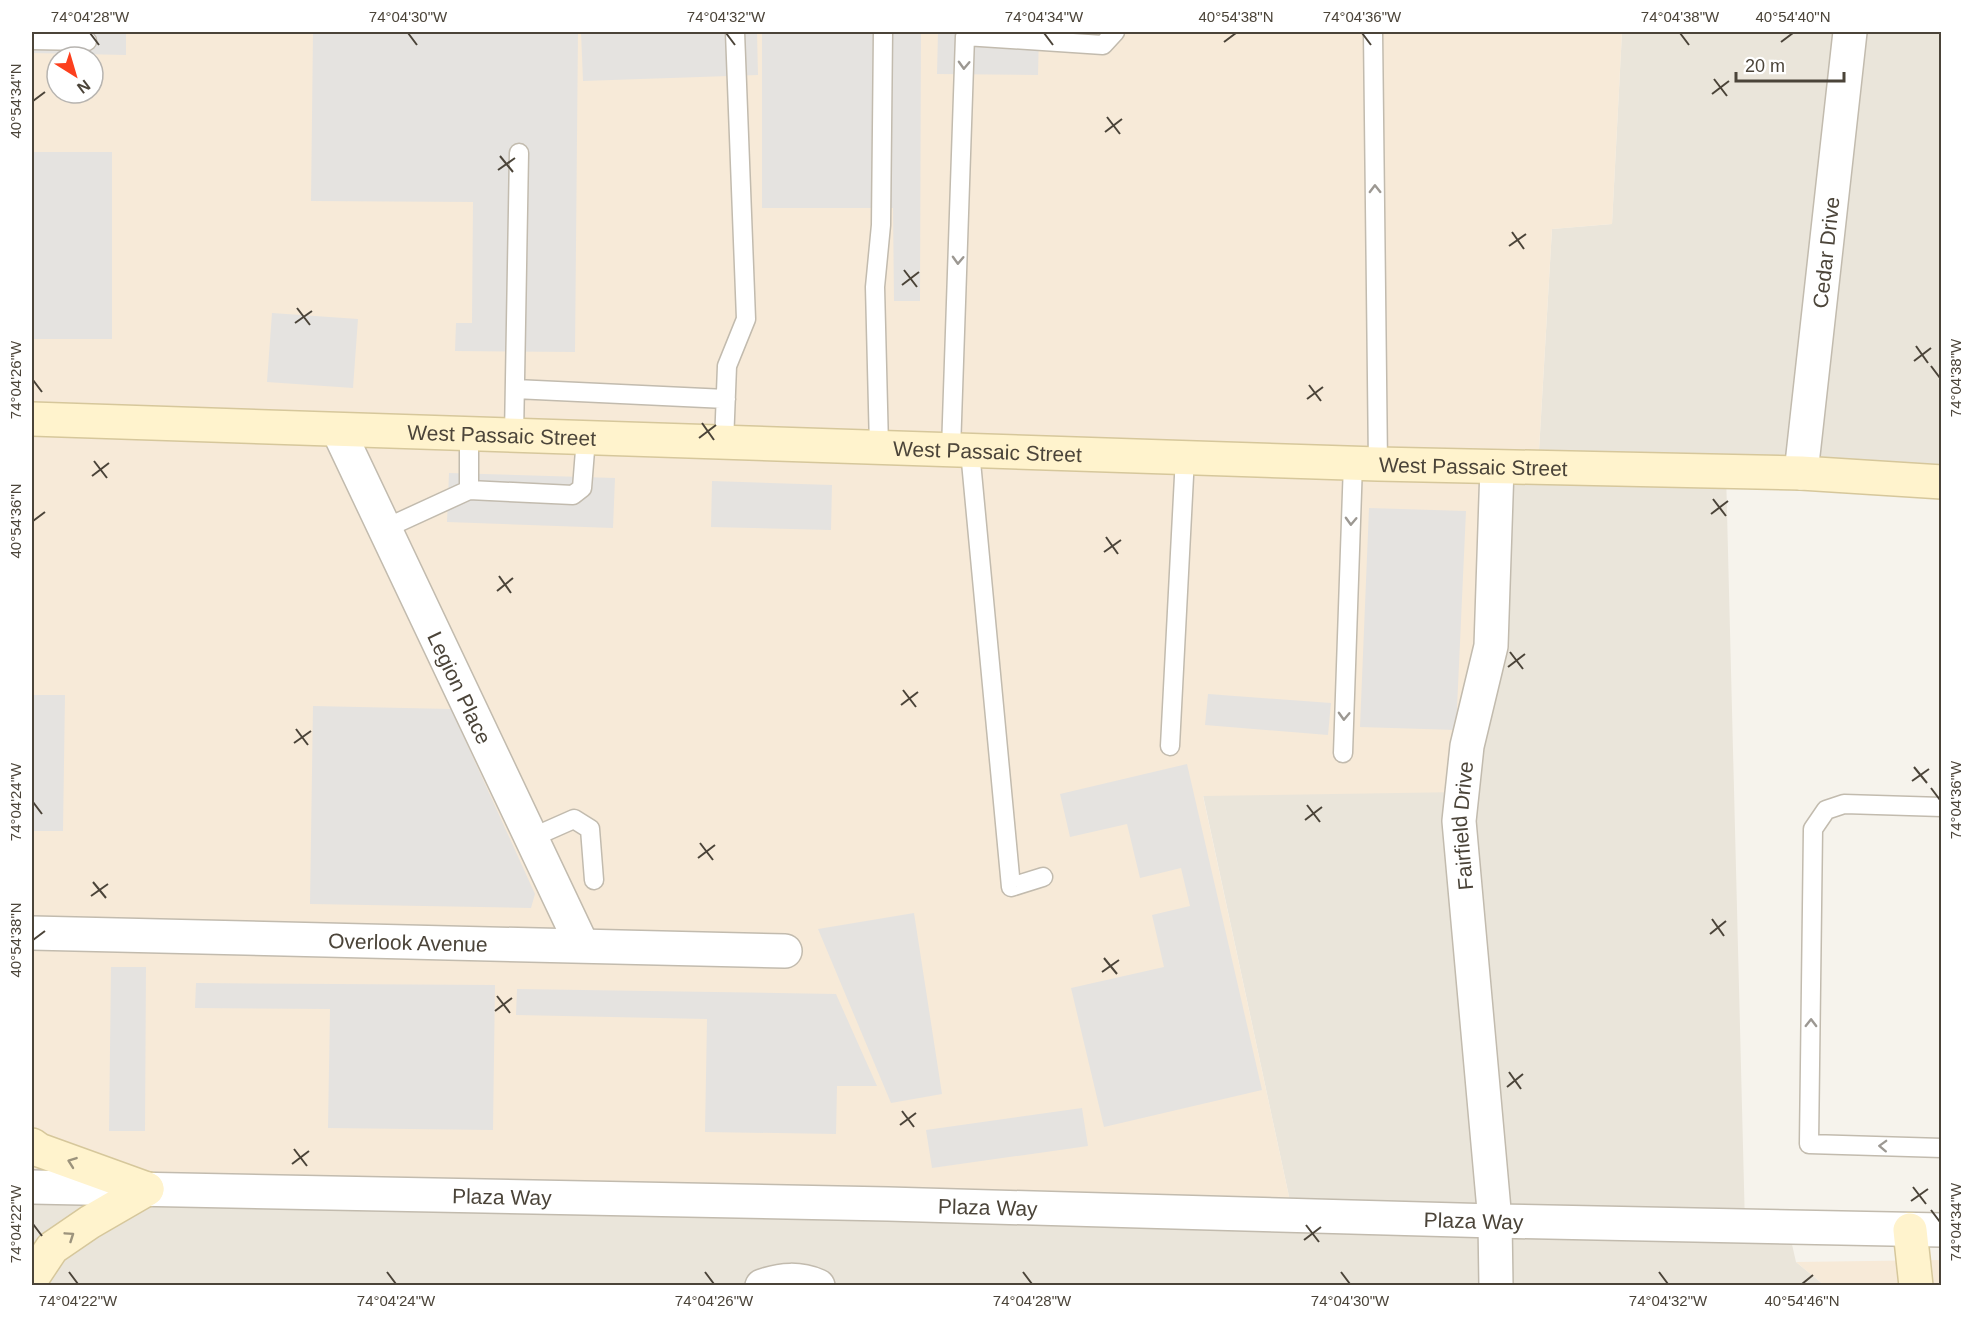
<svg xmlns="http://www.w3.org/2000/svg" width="1973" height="1317" font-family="Arial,sans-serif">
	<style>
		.residential { fill: #eae5da }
		.commercial { fill: #f7ead8; fill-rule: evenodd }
		.parking { fill: #e5e3e0 }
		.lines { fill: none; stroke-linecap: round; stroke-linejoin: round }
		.lane-casing { stroke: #c2bbae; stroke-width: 21 }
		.street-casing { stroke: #c2bbae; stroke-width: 36 }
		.secondary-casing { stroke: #d6c79b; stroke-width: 36 }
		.lane { stroke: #fff; stroke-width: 18 }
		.street { stroke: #fff; stroke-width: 33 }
		.secondary { stroke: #fff3cd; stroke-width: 33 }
		.oneway { stroke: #9c9892 }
		.oneway2 { stroke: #9c937c }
		.ticks { fill: none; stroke: #4b4439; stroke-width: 2 }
		.labels { text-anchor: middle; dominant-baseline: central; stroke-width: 6; stroke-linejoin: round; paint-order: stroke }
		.street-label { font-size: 21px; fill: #4b4439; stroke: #fff }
		.neatline { fill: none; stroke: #4b4439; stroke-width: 2 }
		.ticks-label { font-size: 15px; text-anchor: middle; fill: #4b4439 }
	</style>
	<rect width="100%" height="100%" fill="#f6f3ec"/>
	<!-- residential -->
	<path class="residential" d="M1622,32H1941V482L1726,472L1745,1226L1788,1227L1796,1262L1824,1285L32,1286V1187L1293,1215L1203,795L1462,791L1497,467L1538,468L1552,229L1612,224Z"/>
	<!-- commercial -->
	<path class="commercial" d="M32,32H1622L1612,224L1552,229L1538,468L1497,467L1462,792L1203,796L1293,1215L32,1187ZM57,57H93V93H57Z
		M1941,1260V1285H1824L1796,1262Z"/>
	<!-- parking -->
	<path class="parking" d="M32,32H126V55L32,53Z
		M313,32H578L575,352L455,351L456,323H472L473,202L311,201Z
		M581,32H757L758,75L583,81Z
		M762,32H921L920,301H894L893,208H762Z
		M938,32H1039L1038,75L937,74Z
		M32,152H112V339H32Z
		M272,313L358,319L353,388L267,382Z
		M449,473L615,478L613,528L447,522Z
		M712,481L832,485L831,530L711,527Z
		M1369,508L1466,511L1456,730L1360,727Z
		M1208,694L1331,703L1328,735L1205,725Z
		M32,695H65L63,831H32Z
		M313,706L451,709L535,894L531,908L310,904Z
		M1187,764L1262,1090L1104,1127L1071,988L1164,967L1152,915L1190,906L1181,868L1140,878L1127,824L1070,837L1060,794Z
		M914,913L942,1094L891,1103L818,929Z
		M111,967H146L145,1131H109Z
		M196,983L495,985L493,1130L328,1128L330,1009L195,1008Z
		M517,989L836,994L877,1086H837L836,1134L705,1132L707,1019L516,1015Z
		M1082,1108L1088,1146L932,1168L926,1130Z"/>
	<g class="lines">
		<!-- lane casing -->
		<g class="lane-casing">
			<path id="lane" d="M1373,32L1378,464
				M32,40L87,41
				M515,389L726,399
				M469,435V490L573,495L582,488L586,438
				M514,436L519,153
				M724,443L727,366L746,319L735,32
				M879,447L875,287L881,225L883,32
				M951,450L965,36L1103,45L1115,32
				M970,451L1011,887L1043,877
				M384,529L469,490
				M1170,746L1185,457
				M1343,753L1353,463
				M1942,807L1844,804L1826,810L1813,829L1809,1144L1942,1148
				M531,838L574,819L590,829L594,880"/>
		</g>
		<!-- street casing -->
		<g class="street-casing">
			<g id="street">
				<path id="s1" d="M338,430L582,945"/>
				<path id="s2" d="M1801,473L1850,32"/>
				<path id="s3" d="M32,933L785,951"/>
				<path id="s4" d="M32,1187L888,1204L1495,1221L1942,1230"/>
				<path d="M762,1286C782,1279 799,1278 818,1286"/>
				<path id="s5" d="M1496,1286L1495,1221L1459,821L1467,746L1491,646L1497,467"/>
			</g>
		</g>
		<!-- secondary casing -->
		<g class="secondary-casing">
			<g id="secondary">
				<path id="s6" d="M32,419L1378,464L1801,473L1942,482"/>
				<path d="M32,1145L39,1150L147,1189"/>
				<path d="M1910,1230L1916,1286"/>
				<path d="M32,1278L52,1248L90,1222L147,1189"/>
			</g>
		</g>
		<!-- lane -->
		<use href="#lane" class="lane"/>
		<!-- street -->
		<use href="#street" class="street"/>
		<!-- secondary -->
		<use href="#secondary" class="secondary"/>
	</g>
	<!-- one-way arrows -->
	<defs><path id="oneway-chevron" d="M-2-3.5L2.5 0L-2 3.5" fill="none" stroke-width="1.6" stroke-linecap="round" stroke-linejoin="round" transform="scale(1.5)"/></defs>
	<g class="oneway">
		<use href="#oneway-chevron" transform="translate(964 65) rotate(92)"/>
		<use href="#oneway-chevron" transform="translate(1375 189) rotate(-91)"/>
		<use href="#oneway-chevron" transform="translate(958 260) rotate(92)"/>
		<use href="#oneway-chevron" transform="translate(1351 521) rotate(92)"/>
		<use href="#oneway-chevron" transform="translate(1344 716) rotate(92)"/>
		<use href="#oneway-chevron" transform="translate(1811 1023) rotate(-89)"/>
		<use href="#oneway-chevron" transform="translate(1883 1146) rotate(-178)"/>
	</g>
	<g class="oneway2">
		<use href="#oneway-chevron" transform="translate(72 1162) rotate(-160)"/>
		<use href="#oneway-chevron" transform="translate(70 1236) rotate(-34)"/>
	</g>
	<!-- ticks -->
	<path class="ticks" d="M90,33L99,45M408,33L417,45M726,33L735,45M1044,33L1053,45M1362,33L1371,45M1680,33L1689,45M1224,42L1236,33M1781,42L1793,33M1714,79L1727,96M1712,94L1729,81M33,101L45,92M1107,117L1120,134M1105,132L1122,119M500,156L513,172M498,170L515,158M1512,232L1524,249M1509,246L1526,234M904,270L917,287M902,285L919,272M297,308L310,325M295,323L312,311M1916,346L1928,363M1914,361L1931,348M1931,366L1940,378M33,380L42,392M1309,385L1321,401M1307,399L1323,387M702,423L714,440M699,438L716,425M94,461L107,478M92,476L109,463M1713,499L1726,516M1711,514L1728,501M33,521L45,512M1106,537L1118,554M1104,552L1121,540M499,576L511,593M497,591L513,578M1510,652L1523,669M1508,667L1525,654M903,690L916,707M901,705L918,692M296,729L308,745M294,743L311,731M1914,767L1927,783M1912,781L1929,769M1931,788L1940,800M33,802L42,814M1307,805L1320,822M1305,820L1322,807M700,843L713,860M698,858L715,845M93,882L106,898M91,896L108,884M1712,919L1724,936M1710,934L1726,921M33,940L45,931M1104,958L1117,974M1102,972L1119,960M497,996L510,1013M495,1011L512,998M1509,1072L1521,1089M1507,1087L1523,1074M902,1111L914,1127M900,1125L916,1113M294,1149L307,1166M292,1164L309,1151M1913,1187L1926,1204M1911,1201L1928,1189M1931,1210L1940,1222M33,1224L42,1236M1306,1225L1319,1242M1304,1240L1321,1227M69,1272L78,1284M387,1272L396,1284M705,1272L714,1284M1023,1272L1032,1284M1341,1272L1350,1284M1659,1272L1668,1284M1802,1284L1813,1275"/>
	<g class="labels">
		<!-- street labels -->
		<g class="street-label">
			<text stroke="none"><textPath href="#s2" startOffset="222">Cedar Drive</textPath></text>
			<text stroke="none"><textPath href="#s6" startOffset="470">West Passaic Street</textPath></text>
			<text stroke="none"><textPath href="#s6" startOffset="956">West Passaic Street</textPath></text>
			<text stroke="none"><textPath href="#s6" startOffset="1442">West Passaic Street</textPath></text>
			<text stroke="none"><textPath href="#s1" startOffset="285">Legion Place</textPath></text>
			<text stroke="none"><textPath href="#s5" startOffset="462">Fairfield Drive</textPath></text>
			<text stroke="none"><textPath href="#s3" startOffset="376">Overlook Avenue</textPath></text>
			<text stroke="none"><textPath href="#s4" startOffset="470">Plaza Way</textPath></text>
			<text stroke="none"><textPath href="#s4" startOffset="956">Plaza Way</textPath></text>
			<text stroke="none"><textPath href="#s4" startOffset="1442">Plaza Way</textPath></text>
		</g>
	</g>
	<!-- border -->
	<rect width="1973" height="1317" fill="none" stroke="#ffffff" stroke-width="66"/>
	<!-- north arrow -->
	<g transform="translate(75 75) rotate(143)"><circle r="28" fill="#ffffff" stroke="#b7b4b0" stroke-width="1.5"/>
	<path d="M0-4.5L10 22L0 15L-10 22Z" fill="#fc3f1d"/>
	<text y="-9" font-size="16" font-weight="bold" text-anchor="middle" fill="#4b4439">N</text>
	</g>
	<!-- scale -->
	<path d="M1736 72v9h108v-9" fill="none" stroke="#4b4439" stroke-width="3"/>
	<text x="1745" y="72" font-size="18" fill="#4b4439" stroke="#ffffff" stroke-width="4.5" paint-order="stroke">20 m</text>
	<rect x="33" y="33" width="1907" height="1251" class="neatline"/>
	<g class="ticks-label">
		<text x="90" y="22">74°04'28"W</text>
		<text x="408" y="22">74°04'30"W</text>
		<text x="726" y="22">74°04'32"W</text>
		<text x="1044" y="22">74°04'34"W</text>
		<text x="1236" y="22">40°54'38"N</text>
		<text x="1362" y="22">74°04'36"W</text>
		<text x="1680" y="22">74°04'38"W</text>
		<text x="1793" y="22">40°54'40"N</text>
		<text transform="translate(16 101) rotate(-90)" y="5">40°54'34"N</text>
		<text transform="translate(1956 378) rotate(-90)" y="5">74°04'38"W</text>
		<text transform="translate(16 380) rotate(-90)" y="5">74°04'26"W</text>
		<text transform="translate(16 521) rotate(-90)" y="5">40°54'36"N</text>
		<text transform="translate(1956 800) rotate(-90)" y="5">74°04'36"W</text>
		<text transform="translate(16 802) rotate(-90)" y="5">74°04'24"W</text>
		<text transform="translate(16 940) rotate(-90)" y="5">40°54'38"N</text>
		<text transform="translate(1956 1222) rotate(-90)" y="5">74°04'34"W</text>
		<text transform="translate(16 1224) rotate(-90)" y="5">74°04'22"W</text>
		<text x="78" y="1306">74°04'22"W</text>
		<text x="396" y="1306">74°04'24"W</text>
		<text x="714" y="1306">74°04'26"W</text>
		<text x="1032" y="1306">74°04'28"W</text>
		<text x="1350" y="1306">74°04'30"W</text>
		<text x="1668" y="1306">74°04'32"W</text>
		<text x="1802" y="1306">40°54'46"N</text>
	</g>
</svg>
